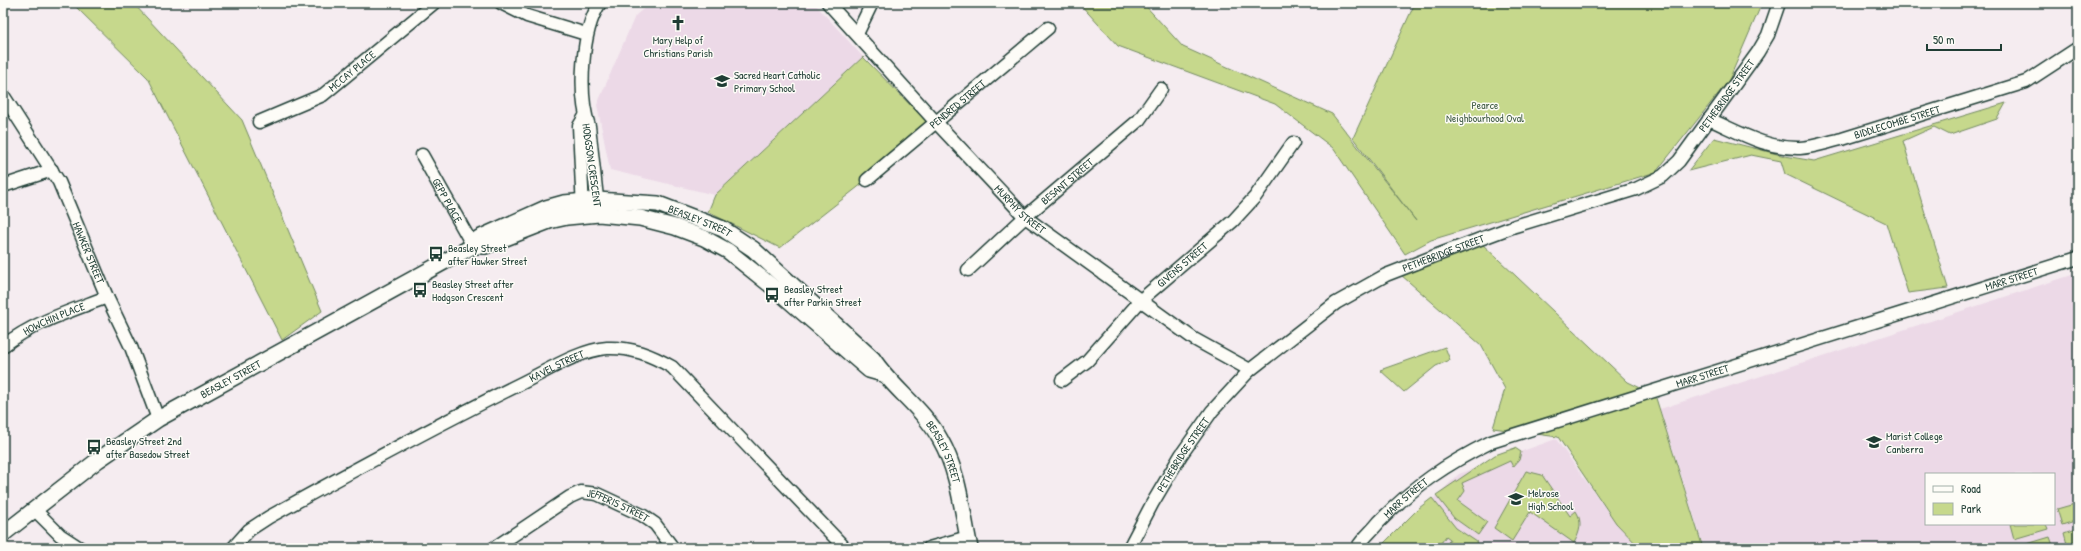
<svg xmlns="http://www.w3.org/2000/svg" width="2081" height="551" font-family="'Patrick Hand',sans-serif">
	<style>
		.built { fill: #ecd9e7; fill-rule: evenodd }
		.green { fill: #c6d88c; stroke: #728a60 }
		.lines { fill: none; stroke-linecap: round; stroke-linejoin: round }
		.minor-casing { stroke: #1f3d34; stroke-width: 15 }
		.major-casing { stroke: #1f3d34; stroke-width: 18 }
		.minor { stroke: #fdfcf7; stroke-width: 12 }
		.major { stroke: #fdfcf7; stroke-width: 15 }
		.labels { text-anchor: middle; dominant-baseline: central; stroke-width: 3; stroke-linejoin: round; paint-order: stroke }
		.poi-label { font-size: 11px; fill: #1f3d34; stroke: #fdfcf7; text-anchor: start }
		.street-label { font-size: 11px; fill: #1f3d34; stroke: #fdfcf7 }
		.park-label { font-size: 11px; fill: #405c46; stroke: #fdfcf7 }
	</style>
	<rect width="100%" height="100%" fill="#f5ecf0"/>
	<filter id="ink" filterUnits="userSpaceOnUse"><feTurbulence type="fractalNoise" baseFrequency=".025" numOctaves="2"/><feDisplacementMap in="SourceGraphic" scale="8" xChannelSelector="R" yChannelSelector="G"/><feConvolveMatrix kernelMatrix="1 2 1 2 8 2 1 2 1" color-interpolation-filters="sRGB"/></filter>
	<g filter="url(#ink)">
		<!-- built -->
		<path class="built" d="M650,3H814L863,57L715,195L610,170L597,105L635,16Z
			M2078,273V548H1704L1660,409ZM1926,474H2054V524H1926Z
			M1556,439L1616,523L1639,548H1382L1459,474Z"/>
		<!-- green -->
		<path class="green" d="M72,3H133L242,120L322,311L282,340L148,78Z
			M1079,3H1143L1183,47L1332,114L1416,221L1353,138L1415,3H1762L1729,80L1656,172L1431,240L1405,254L1333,148L1275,104L1118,46Z
			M863,57L927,122L867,180L780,248L708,212L715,195Z
			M2006,103L1997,119L1950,135L1934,127L1903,141L1948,288L1908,293L1886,223L1785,174L1781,161L1751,155L1688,171L1714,138L1785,156L1814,161Z
			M1480,242L1628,382L1655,395L1703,548H1640L1616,523L1558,437L1493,428L1505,389L1481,345L1401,275Z
			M1445,347L1450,360L1436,366L1404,392L1380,370Z
			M1515,448L1521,452L1519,460L1513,467L1510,461L1462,483L1465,491L1458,501L1487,522L1478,535L1454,518L1436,495L1495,455Z
			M1526,471L1542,475L1570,516L1576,511C1583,522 1580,532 1574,543L1530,512L1512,541L1494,528Z
			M1432,498L1456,528L1477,542L1473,548H1455L1448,543L1450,539L1446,536L1439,546L1441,548H1379L1419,508Z
			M2078,503V520L2062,525L2057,509Z
			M2010,524H2046L2048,529L2014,539Z
			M2078,528V546L2068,548L2064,533Z
			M2050,537L2054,548H2017V547Z"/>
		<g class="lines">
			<!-- minor casing -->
			<g class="minor-casing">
				<g id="minor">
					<path d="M501,3L527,16L586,34"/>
					<path id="s1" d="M828,3L933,119L1025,217L1194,339L1250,370"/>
					<path d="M857,34L872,3"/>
					<path id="s2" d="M3,95L59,182L107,297L131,347L158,419"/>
					<path id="s3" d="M1709,119C1739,132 1766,149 1800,148C1814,147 1828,142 1842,139L2026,82L2078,48"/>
					<path id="s4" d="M259,122L323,95L434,3"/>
					<path id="s5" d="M422,155L473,246"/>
					<path id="s6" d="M867,180L1048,28"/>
					<path d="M3,186L52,170"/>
					<path d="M598,207L589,126C578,95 581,31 600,3"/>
					<path d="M583,209L579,126L585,116"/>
					<path id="s7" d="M968,270L1025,217L1139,120L1161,89"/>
					<path id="s8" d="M3,346C34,322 71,311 107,297"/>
					<path id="s9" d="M1062,380L1087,361L1142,299L1233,221L1255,197L1293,143"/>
					<path d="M34,509L60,535L80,548"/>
					<path id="s10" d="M233,548L249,530L269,517C352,471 435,426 520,384C545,372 579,350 607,348C631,347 651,355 672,367L845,548"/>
					<path id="s11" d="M494,548L570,497L581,492L597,494L642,515L655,524L673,548"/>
					<path d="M929,548L968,537"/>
					<path id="s12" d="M1129,548L1152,504L1181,455L1212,411L1250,370L1336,303L1386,275L1440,254L1515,226L1636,189L1663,176L1679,161L1758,52L1768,35L1779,3"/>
					<path id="s13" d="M1357,548C1363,538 1372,531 1379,522C1414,486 1446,464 1491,442L2078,258"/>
				</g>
			</g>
			<!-- major casing -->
			<g class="major-casing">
				<g id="major">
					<path d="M475,246H485L549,221L567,217L599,214L640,218L675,227L704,238L728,251L778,291L869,370L883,374"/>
					<path id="s14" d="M3,534L98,460L158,419L473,246L479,238L546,208L564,203L597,200L658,204L723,229L753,249L873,359C892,388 923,408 940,439C959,472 962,511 970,548"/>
				</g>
			</g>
			<!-- minor -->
			<use href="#minor" class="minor"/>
			<!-- major -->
			<use href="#major" class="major"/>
		</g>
	</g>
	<!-- icons -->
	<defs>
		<g id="church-bare" transform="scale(1.2)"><path d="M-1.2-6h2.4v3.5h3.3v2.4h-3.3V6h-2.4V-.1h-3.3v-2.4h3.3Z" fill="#1f3d34" stroke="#fdfcf7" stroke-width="2.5" paint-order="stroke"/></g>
		<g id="school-bare" transform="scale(1.2)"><path d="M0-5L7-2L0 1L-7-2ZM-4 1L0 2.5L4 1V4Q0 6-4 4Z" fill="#1f3d34" stroke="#fdfcf7" stroke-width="2.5" paint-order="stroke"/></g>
		<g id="bus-bare" transform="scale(1.2)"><path d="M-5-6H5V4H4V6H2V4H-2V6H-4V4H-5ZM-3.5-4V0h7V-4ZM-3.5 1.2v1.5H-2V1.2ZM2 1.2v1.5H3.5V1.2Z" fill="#1f3d34" stroke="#fdfcf7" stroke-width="2.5" paint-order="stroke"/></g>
	</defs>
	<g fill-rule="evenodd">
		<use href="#church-bare" x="678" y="23"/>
		<use href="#school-bare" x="722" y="81"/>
		<use href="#bus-bare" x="436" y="254"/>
		<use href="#bus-bare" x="420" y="290"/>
		<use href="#bus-bare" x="772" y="295"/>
		<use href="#school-bare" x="1874" y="442"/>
		<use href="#bus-bare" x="94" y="447"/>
		<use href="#school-bare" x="1516" y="499"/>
	</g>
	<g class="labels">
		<!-- poi labels -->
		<g class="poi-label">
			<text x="678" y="40" text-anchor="middle">Mary Help of<tspan x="678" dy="13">Christians Parish</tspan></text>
			<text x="734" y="75">Sacred Heart Catholic<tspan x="734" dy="13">Primary School</tspan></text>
			<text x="448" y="248">Beasley Street<tspan x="448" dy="13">after Hawker Street</tspan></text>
			<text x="432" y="284">Beasley Street after<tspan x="432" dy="13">Hodgson Crescent</tspan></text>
			<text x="784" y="289">Beasley Street<tspan x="784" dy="13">after Parkin Street</tspan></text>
			<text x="1886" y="436">Marist College<tspan x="1886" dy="13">Canberra</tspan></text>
			<text x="106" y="441">Beasley Street 2nd<tspan x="106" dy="13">after Basedow Street</tspan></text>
			<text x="1528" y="493">Melrose<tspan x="1528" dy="13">High School</tspan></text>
		</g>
		<!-- street labels -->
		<g class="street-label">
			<text stroke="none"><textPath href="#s4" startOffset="107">MCCAY PLACE</textPath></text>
			<text stroke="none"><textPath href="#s12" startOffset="780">PETHEBRIDGE STREET</textPath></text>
			<text stroke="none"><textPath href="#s6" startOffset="118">PENDRED STREET</textPath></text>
			<text stroke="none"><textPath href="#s3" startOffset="197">BIDDLECOMBE STREET</textPath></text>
			<text transform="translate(592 165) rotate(82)">HODGSON CRESCENT</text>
			<text stroke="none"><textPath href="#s7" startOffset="133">BESANT STREET</textPath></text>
			<text stroke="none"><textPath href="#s5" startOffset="52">GEPP PLACE</textPath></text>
			<text stroke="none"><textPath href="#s1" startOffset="282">MURPHY STREET</textPath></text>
			<text stroke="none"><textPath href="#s14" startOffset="794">BEASLEY STREET</textPath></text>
			<text stroke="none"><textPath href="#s2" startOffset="180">HAWKER STREET</textPath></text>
			<text stroke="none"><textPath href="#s12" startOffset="444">PETHEBRIDGE STREET</textPath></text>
			<text stroke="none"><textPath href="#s9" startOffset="167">GIVENS STREET</textPath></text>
			<text stroke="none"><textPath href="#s13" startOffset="718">MARR STREET</textPath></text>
			<text stroke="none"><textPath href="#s8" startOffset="58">HOWCHIN PLACE</textPath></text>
			<text stroke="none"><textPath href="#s10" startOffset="373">KAVEL STREET</textPath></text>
			<text stroke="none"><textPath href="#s13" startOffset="394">MARR STREET</textPath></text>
			<text stroke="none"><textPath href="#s14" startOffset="276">BEASLEY STREET</textPath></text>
			<text stroke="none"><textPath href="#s14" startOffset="1135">BEASLEY STREET</textPath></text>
			<text stroke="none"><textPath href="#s12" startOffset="108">PETHEBRIDGE STREET</textPath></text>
			<text stroke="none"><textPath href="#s13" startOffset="70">MARR STREET</textPath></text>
			<text stroke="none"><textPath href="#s11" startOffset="143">JEFFERIS STREET</textPath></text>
		</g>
		<!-- park labels -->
		<g class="park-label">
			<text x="1485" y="105">Pearce<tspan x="1485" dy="13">Neighbourhood Oval</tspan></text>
		</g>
	</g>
	<!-- margin -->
	<rect width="2081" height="551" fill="none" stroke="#fdfcf7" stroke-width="16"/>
	<rect x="8" y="8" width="2065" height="535" fill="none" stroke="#1f3d34" stroke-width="1.5" filter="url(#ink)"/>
	<!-- legend -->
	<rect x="1925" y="473" width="130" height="52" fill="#fdfcf7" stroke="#a4b0a9"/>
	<rect x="1933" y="486" width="20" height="6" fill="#fdfcf7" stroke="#a4b0a9"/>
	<text x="1961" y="493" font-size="12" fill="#1f3d34">Road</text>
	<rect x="1933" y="503" width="20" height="12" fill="#c6d88c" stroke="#a4b0a9"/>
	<text x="1961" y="513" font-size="12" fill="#1f3d34">Park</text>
	<!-- scale -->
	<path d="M1927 44v6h74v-6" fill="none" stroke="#1f3d34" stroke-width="2"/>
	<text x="1933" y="44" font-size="12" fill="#1f3d34" stroke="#fdfcf7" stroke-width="3" paint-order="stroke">50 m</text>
</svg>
